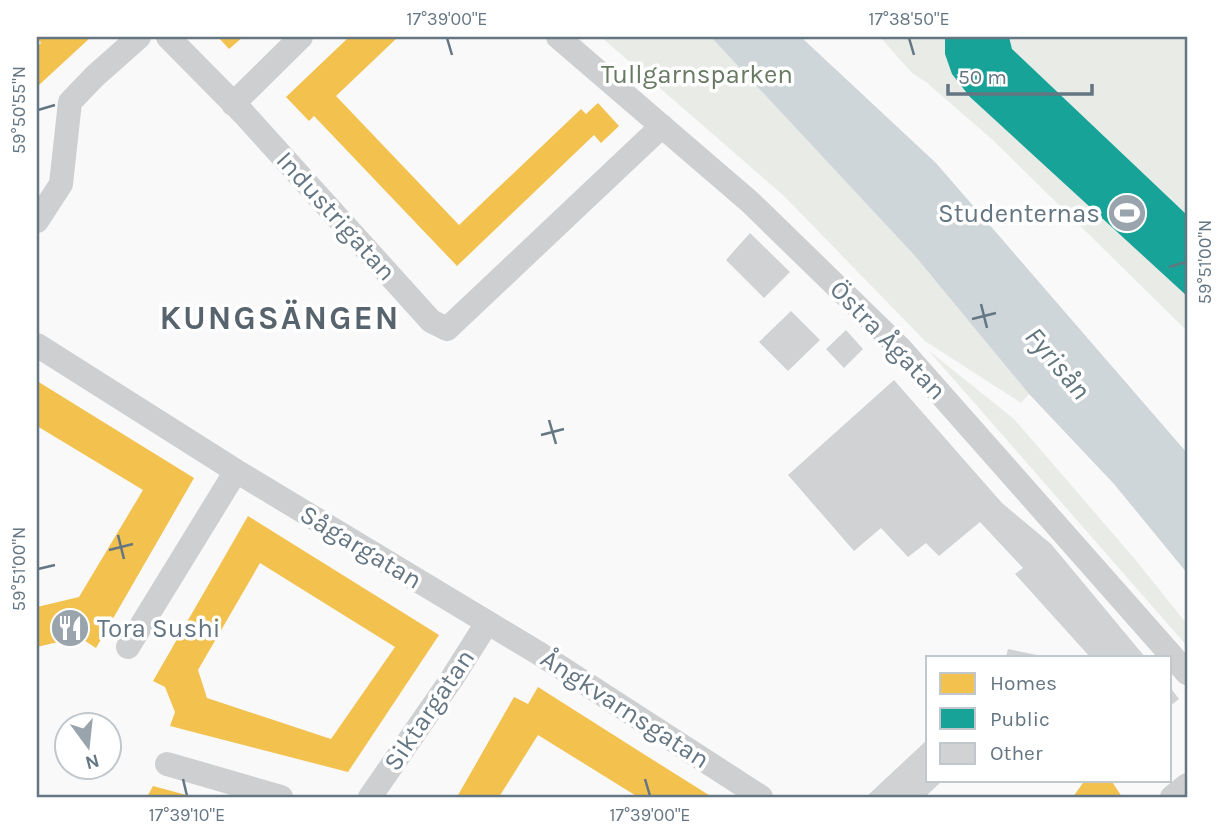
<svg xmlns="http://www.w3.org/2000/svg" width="1224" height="834" font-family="Karla,sans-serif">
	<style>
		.green { fill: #e8ebe6 }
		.water { fill: #ced6d9 }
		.homes { fill: #f2c14e; fill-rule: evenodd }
		.public { fill: #17a398 }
		.building { fill: #d0d2d3 }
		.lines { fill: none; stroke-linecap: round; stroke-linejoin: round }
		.minor { stroke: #cecfd0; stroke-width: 24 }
		.ticks { fill: none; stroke: #657683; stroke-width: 2.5 }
		.labels { text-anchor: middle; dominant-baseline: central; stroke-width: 7; stroke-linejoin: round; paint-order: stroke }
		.park-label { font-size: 26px; fill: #687a64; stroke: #fff }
		.poi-label { font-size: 26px; fill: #657683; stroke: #fff; text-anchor: end }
		.street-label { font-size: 26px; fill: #657683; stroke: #fff }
		.water-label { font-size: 28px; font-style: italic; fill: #60757c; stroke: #fff }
		.district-label { font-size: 33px; font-weight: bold; letter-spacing: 2px; fill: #57646e; stroke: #fff }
		.neatline { fill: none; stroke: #657683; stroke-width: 2.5 }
		.ticks-label { font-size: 18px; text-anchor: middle; fill: #657683 }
	</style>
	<rect width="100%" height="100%" fill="#f9f9f9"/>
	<!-- green -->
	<path class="green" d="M601,37H711L915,256L1029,394L1021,403L925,341L784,196Z
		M880,37H1187V331L995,142L926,82L912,73Z
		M928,350L1014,419L1134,558L1187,624V646Z"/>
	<!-- water -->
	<path class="water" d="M711,37H801L936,163L1187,453V573L1114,484L1029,394L915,256Z"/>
	<!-- homes -->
	<path class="homes" d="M37,37H91L39,85V94H37V47L41,43Z
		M218,37H243L229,49Z
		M349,37H398L336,96L459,225L581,109L586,114L598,103L619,126L601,143L594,135L457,266L314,116L309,121L286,97Z
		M37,381L194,478L96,648L79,637L37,647V607L79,597L143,490L37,426Z
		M248,516L439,635L348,772L170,726L175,712L165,687L153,681ZM260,563L395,647L331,739L207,698L198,670Z
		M538,687L642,753L712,797H638L538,735L499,797H457L514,697L528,704Z
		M1085,780H1111L1122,797H1073Z
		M153,786L190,796V797H147Z"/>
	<!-- public -->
	<path class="public" d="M945,37H1009L1012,49L1187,215V296L970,97L952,74L945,54Z"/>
	<!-- building -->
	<path class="building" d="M750,233L790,272L764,298L726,260Z
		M791,311L820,340L788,371L759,342Z
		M846,330L863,349L844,368L826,349Z
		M894,380L1002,503L1051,544L1145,657H1090L1015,574L1023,568L980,522L939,556L926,543L908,557L881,528L854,551L788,475Z
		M1008,649L1042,656V657H1006Z
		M1170,687L1179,699L1170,706Z
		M928,739V780H943L925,797H866Z"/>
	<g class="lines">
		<!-- minor -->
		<path class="minor" d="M168,37L244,114L431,321L447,329L662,126
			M558,37L750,202L899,347L1187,673
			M233,104L301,37
			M37,221L61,184L70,102L95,76L139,37
			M37,345L236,471L540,654L761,797
			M128,647L236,471
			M167,764L281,797
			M370,797L451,680L487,623
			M1172,797L1187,785"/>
	</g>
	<!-- ticks -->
	<path class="ticks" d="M447,38L452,55M909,38L914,55M38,110L55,105M1169,267L1186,262M981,304L987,328M972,319L996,313M549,420L556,444M541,435L564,429M118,535L124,559M109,550L133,544M38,569L55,565M183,779L187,796M645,779L650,796"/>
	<!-- icons -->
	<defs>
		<g id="stadium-disc" transform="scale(2.0125)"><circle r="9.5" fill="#99a4ac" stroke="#fff"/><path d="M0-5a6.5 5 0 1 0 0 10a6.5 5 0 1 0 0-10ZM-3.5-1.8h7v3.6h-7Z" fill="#fff"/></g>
		<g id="restaurant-disc" transform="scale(2.0125)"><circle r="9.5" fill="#99a4ac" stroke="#fff"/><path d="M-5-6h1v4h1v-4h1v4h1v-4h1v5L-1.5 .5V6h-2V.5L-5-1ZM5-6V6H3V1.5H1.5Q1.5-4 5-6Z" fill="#fff"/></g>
	</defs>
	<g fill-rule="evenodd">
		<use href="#stadium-disc" x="1127" y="213"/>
		<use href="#restaurant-disc" x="70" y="628"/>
	</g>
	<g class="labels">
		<!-- park labels -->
		<g class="park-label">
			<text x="697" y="74">Tullgarnsparken</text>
		</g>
		<!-- poi labels -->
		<g class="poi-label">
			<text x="1100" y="213">Studenternas</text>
			<text x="97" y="628" text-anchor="start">Tora Sushi</text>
		</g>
		<!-- street labels -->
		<g class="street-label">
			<text transform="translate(336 216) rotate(48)">Industrigatan</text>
			<text transform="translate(888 340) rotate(46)">Östra Ågatan</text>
			<text transform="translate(361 547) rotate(31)">Sågargatan</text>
			<text transform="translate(625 709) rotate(33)">Ångkvarnsgatan</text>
			<text transform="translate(429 710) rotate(-56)">Siktargatan</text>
		</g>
		<!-- water labels -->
		<g class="water-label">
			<text transform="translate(1058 363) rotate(50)">Fyrisån</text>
		</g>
		<!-- district labels -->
		<g class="district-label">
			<text x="280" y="318">KUNGSÄNGEN</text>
		</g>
	</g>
	<!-- border -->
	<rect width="1224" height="834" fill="none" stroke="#ffffff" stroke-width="77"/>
	<!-- legend -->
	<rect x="926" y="656" width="245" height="126" fill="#ffffff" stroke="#c1c8cd" stroke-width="2"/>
	<rect x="940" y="673" width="35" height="21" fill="#f2c14e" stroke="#c1c8cd" stroke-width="2"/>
	<text x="990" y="690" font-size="21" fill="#657683">Homes</text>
	<rect x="940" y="708" width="35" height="21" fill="#17a398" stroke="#c1c8cd" stroke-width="2"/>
	<text x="990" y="726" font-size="21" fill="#657683">Public</text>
	<rect x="940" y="743" width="35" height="21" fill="#d0d2d3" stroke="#c1c8cd" stroke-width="2"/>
	<text x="990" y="760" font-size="21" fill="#657683">Other</text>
	<!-- north arrow -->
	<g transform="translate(88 746) rotate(165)"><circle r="33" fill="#ffffff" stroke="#c1c8cd" stroke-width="2"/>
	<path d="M0-5L12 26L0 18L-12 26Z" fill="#99a4ac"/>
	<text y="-10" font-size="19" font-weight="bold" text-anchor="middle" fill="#657683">N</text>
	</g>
	<!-- scale -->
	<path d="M948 84v10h144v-10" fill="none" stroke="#657683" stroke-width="3.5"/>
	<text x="958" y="84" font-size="21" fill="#657683" stroke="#ffffff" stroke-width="5" paint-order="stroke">50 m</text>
	<rect x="38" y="38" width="1148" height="758" class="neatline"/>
	<g class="ticks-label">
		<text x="447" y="25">17°39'00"E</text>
		<text x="909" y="25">17°38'50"E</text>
		<text transform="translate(19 110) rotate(-90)" y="6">59°50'55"N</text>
		<text transform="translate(1205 262) rotate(-90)" y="6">59°51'00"N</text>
		<text transform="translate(19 569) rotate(-90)" y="6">59°51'00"N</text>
		<text x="187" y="821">17°39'10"E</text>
		<text x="650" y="821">17°39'00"E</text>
	</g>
</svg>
